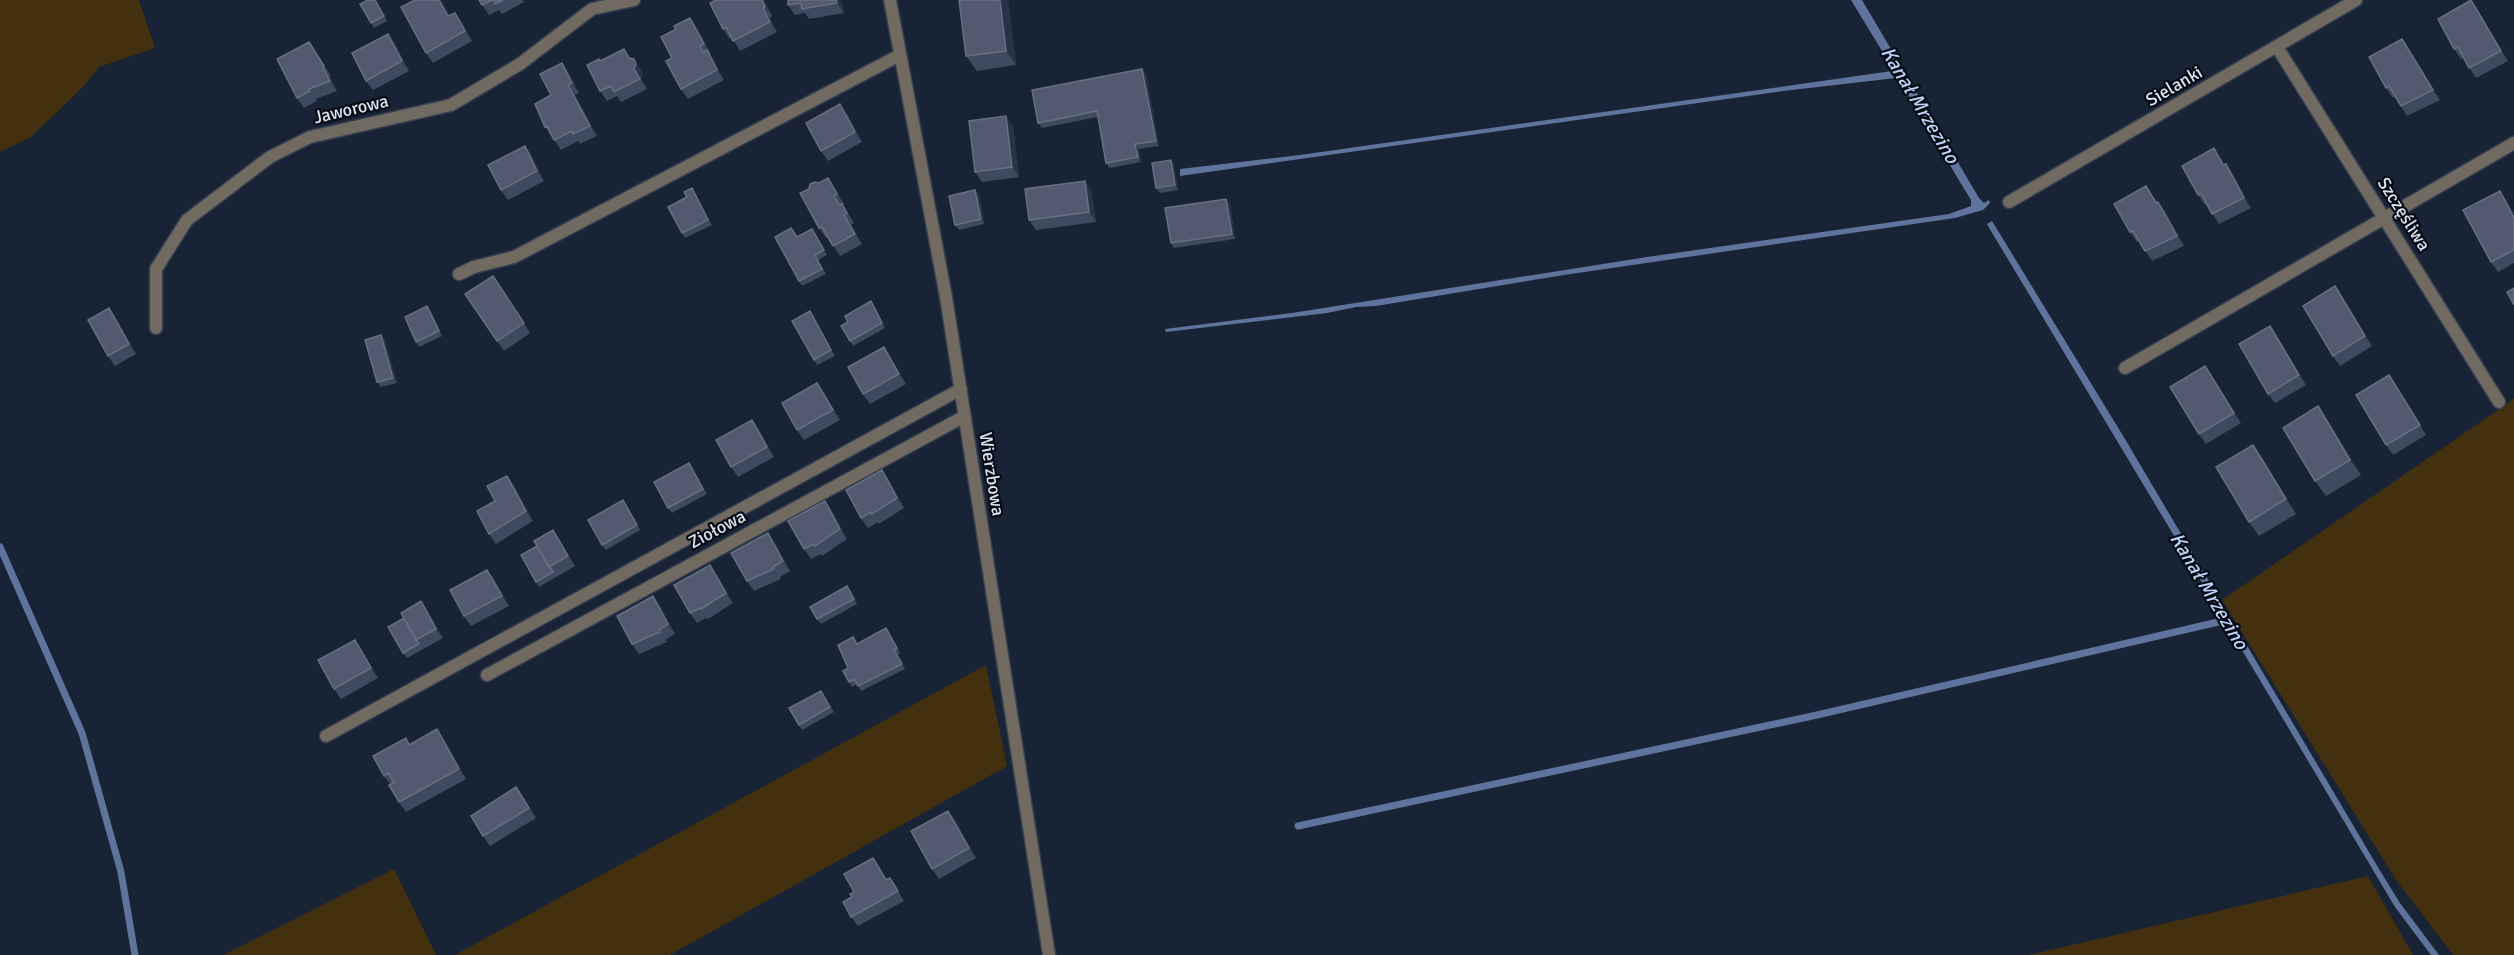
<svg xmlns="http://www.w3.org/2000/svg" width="2514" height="955" font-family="Signika,sans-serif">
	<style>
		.green { fill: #42300f }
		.water { fill: #5f749c }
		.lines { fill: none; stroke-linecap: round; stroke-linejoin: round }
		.stream { stroke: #5f749c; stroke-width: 7 }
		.lane-casing { stroke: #343e50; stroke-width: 15 }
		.street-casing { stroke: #343e50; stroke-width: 15 }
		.lane { stroke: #706a60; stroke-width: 12 }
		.street { stroke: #706a60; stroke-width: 12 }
		.wall { fill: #404a5e }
		.shaded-wall { fill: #293347 }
		.building { fill: #515a6e; stroke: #677082; stroke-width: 1.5 }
		.labels { text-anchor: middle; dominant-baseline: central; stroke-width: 4.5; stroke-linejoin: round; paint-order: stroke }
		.street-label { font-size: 18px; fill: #dde4f1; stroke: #080d15 }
		.water-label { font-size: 20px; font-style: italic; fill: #bdd2f9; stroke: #080d15 }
	</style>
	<rect width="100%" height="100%" fill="#192336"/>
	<!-- green -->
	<path class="green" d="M0,0H139L155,48L99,67L83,87L31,137L0,152Z
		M2514,399V955H2453L2396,880L2222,600Z
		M986,665L1007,766L670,955H455Z
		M394,869L436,955H223Z
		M2368,876L2413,955H2029Z"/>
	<!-- water -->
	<path class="water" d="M1851,0H1862L1979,198L1984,203L1989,200L1990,203L1983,210L1955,218L1564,275L1376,306L1356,307L1327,313L1166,332L1165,329L1292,313L1647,257L1949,214L1971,206V200L1963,187L1901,83L1896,78L1783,91L1180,176V169L1300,155L1892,71L1893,69Z
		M1992,221L2125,439L2379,869L2400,903L2439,955H2431L2395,907L2230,630L2220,617L2221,614L1991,231L1987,224Z"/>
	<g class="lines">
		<!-- stream -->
		<path class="stream" d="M0,547L82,733L121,872L135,955
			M1298,826L1817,715L2227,620"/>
		<!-- lane casing -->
		<g class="lane-casing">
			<path id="lane" d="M459,274L474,267L514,257L900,55
				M2125,368L2514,143
				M487,675L965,416
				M326,736L961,389"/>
		</g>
		<!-- street casing -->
		<g class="street-casing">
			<path id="street" d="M890,0L946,297L1049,955
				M2277,47L2499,402
				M2009,202L2356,0
				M156,328V269L187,220L270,157L310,137L451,105L520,64L592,9L634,0"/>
		</g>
		<!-- lane -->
		<use href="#lane" class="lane"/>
		<!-- street -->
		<use href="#street" class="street"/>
	</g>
	<!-- wall -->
	<path class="wall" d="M375,0L387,21L374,28L371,23Z
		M415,0H441L449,16L455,13L462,22L472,41L433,63L426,53Z
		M479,0H523L524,2L502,14L499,10L489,15Z
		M764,0L772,16L770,18L777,32L740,51L732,38L730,39L723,29Z
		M788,0H841L844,13L809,19L805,13L795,15L788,5Z
		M959,0H1008L1016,65L977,71L966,56Z
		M2471,0L2508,61L2476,78L2463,58L2461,59L2454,49Z
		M690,18L697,28L711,54H710L724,80L688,99L681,89L672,58L676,29Z
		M388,34L395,44L409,71L373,90L366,81Z
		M2402,39L2440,100L2407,116L2395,96L2393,98L2386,88Z
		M309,42L331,76L330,77L337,91L316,99L317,101L304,108L297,98Z
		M634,59L643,74L641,79L647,89L621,102L617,96L607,101L600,91L601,61Z
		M1142,69L1146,74L1159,146L1139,149L1141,162L1110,168L1106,163L1098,117L1042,128L1038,123Z
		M569,73L579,93L575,95L597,136L580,144L578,141L561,150L545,127Z
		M847,114L862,142L828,161L821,151Z
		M1013,126L1019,177L982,182L975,172Z
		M525,146L532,156L544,181L508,200L501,190Z
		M2221,158L2224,165L2233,174L2251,208L2219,224L2206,204L2205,205L2198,195Z
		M1171,160L1174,165L1178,190L1160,193L1156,188Z
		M1085,181L1091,191L1096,222L1036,230L1029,220Z
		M835,188L844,204L843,205L854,223L851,225L862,244L840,256L828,237L826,238L819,228Z
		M975,190L979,195L984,224L959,230L955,225Z
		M695,193L712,225L685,238L682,233Z
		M2153,196L2157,202L2165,211L2184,246L2152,261L2139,241L2137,242L2130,232Z
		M1226,199L1230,204L1235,239L1174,248L1171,243Z
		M2507,201L2514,214V263L2498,272L2491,262Z
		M812,229L827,255L818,260L826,274L802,286L799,281L797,237Z
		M493,276L530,333L504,351L465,294Z
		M2335,286L2372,346L2340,366L2333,356Z
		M875,307L885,328L853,346L850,341Z
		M109,308L116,318L136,354L115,366L108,356Z
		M431,311L442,336L419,347L416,342Z
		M813,316L835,356L817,365L814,360Z
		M381,335L385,340L397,383L381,387L377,382Z
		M2277,336L2306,385L2275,403L2268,394Z
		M890,357L906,384L870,404L863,394Z
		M2205,366L2241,423L2206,444L2199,434Z
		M2389,375L2426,435L2393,455L2386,445Z
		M817,383L824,393L840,420L804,440L797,430Z
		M752,420L759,430L774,457L738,477L731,467Z
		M2328,421L2361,475L2326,496L2315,481Z
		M2263,459L2296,514L2259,536L2249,522Z
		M689,463L707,494L672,513L668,508Z
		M507,476L514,486L533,521L496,544L489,534L495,501Z
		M889,480L904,508L879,524L878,522L868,528L861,518Z
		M623,500L640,530L606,550L602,545Z
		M825,501L832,511L847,539L822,556L821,554L811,559L804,549Z
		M553,530L575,566L539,587L536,582Z
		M775,543L790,571L780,577L781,579L754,591L747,581Z
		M710,565L717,575L733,603L708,619L706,618L697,623L690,613Z
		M487,570L494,579L509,606L471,626L464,616Z
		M850,591L857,604L821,624L817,619Z
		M421,601L428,611L443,638L407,658L403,653L404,618Z
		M660,606L675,634L665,640L667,642L639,654L632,644Z
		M886,628L900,653L897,655L905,669L861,691L857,684L852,687L849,682L848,668L858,644Z
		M362,650L378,678L341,699L334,689Z
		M821,691L834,712L802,730L799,725Z
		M406,738L410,744L444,739L466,779L406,812L399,802L390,784L384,776Z
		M523,797L536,818L490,846L483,836Z
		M948,811L955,820L976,858L939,879L932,869Z
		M873,858L887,880L890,878L904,901L858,926L851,917L852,897Z"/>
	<!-- shaded-wall -->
	<path class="shaded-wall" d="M439,0H441L455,26L448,16Z
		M762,0H764L772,16L765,6Z
		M836,0H841L844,13L837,3Z
		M1000,0H1008L1016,65L1006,51Z
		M2471,0L2478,10L2508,61L2501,51Z
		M763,8L770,18L777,32L770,22Z
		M455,13L462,22L472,41L465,31Z
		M690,18L697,28L711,54L704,44Z
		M388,34L395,44L409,71L402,61Z
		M2402,39L2409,49L2440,100L2433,90Z
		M624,49L631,59H634L643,74L641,79L647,89L640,79Z
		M707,50L714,60L724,80L717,70Z
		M562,63L569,73L579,93L572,83Z
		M323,67L330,77L337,91L330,81Z
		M1142,69L1146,74L1159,146L1156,141Z
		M568,85L575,95L597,136L590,126Z
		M840,104L847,114L862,142L855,132Z
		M1006,116L1013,126L1019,177L1012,167Z
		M1135,144L1139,149L1141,162L1138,157Z
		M525,146L532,156L544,181L537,171Z
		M1171,160L1174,165L1178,190L1175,185Z
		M2226,164L2233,174L2251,208L2244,198Z
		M828,178L835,188L844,204L837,194Z
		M1085,181L1091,191L1096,222L1089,212Z
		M692,188L695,193L712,225L708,220Z
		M975,190L979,195L984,224L981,219Z
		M2500,191L2507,201L2514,214V218Z
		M1226,199L1230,204L1235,239L1232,234Z
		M2158,202L2165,211L2184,246L2177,236Z
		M844,215L851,225L862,244L855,234Z
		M2335,286L2342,296L2372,346L2365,336Z
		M427,306L431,311L442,336L439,331Z
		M109,308L116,318L136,354L129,344Z
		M2270,326L2277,336L2306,385L2299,375Z
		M381,335L385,340L397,383L393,378Z
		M884,347L890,357L906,384L899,374Z
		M2205,366L2212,376L2241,423L2234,413Z
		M817,383L824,393L840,420L833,410Z
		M2318,406L2328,421L2361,475L2350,460Z
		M752,420L759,430L774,457L767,447Z
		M2253,445L2263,459L2296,514L2286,499Z
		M882,470L889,480L904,508L897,498Z
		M507,476L514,486L533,521L526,511Z
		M825,501L832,511L847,539L840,529Z
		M553,530L560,540L575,566L568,556Z
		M768,533L775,543L790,571L783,561Z
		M710,565L717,575L733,603L726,593Z
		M487,570L494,579L509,606L502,596Z
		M653,596L660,606L675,634L668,624Z
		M421,601L428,611L443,638L436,629Z
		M355,640L362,650L378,678L371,668Z
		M437,729L444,739L466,779L459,769Z
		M948,811L955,820L976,858L969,848Z
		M873,858L880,868L892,890L886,880Z"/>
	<!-- building -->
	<path class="building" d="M368,0H375L384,16L371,23L360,4Z
		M415,0H439L448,16L455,13L465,31L426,53L401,7Z
		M479,0H492L482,5Z
		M493,0H503L495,4Z
		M716,0H762L765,6L763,8L770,22L733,41L726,27L723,29L710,3Z
		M788,0H836L837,3L802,9L801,3L788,5Z
		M959,0H1000L1006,51L966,56Z
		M2471,0L2501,51L2469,68L2458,47L2454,49L2438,19Z
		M690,18L704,44L700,46L703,52L707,50L717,70L681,89L666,61L672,58L661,37L676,29L674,26Z
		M388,34L402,61L366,81L352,53Z
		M2402,39L2433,90L2401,106L2389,86L2386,88L2369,57Z
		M309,42L324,66L323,67L330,81L309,89L310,91L297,98L277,59Z
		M624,49L629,58L634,59L636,64L634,69L640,79L614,92L611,86L600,91L587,65L599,59L600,61Z
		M562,63L572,83L568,85L590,126L573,134L572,131L554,140L547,126L545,127L535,104L551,95L540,74Z
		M1142,69L1156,141L1135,144L1138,157L1106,163L1097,111L1038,123L1032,90Z
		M840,104L855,132L821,151L806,123Z
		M1006,116L1012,167L975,172L969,121Z
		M525,146L537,171L501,190L488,165Z
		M2214,148L2223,165L2226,164L2244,198L2212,214L2201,193L2198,195L2182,166Z
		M1171,160L1175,185L1156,188L1152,163Z
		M828,178L837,194L834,196L839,205L842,204L847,213L844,215L855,234L833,246L822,227L819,228L800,193L809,189L810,184L815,182L819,183Z
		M1085,181L1089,212L1029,220L1025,189Z
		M2146,186L2156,203L2158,202L2177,236L2145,251L2133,231L2130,232L2114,204Z
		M692,188L708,220L682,233L668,207L687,197L684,192Z
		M975,190L981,219L955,225L949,196Z
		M2500,191L2514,218V250L2491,262L2463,210Z
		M1226,199L1232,234L1171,243L1165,208Z
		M791,228L797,237L812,229L824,250L815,255L822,269L799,281L775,237Z
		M493,276L524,323L497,341L465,294Z
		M2335,286L2365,336L2333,356L2303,306Z
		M2514,288V305L2507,292Z
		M871,301L882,323L850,341L841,326L848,322L845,316Z
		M427,306L439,331L416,342L405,317Z
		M109,308L129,344L108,356L88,320Z
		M810,311L831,350L814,360L792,321Z
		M2270,326L2299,375L2268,394L2239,344Z
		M381,335L393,378L377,382L365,340Z
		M884,347L899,374L863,394L848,367Z
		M2205,366L2234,413L2199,434L2170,387Z
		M2389,375L2420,425L2386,445L2356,395Z
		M817,383L833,410L797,430L782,403Z
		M2318,406L2350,460L2315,481L2283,428Z
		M752,420L767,447L731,467L716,440Z
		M2253,445L2286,499L2249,522L2216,467Z
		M689,463L703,489L668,508L654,482Z
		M882,470L897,498L872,514L871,512L861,518L846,490Z
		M507,476L526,511L489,534L477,511L495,501L487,486Z
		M623,500L637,525L602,545L588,520Z
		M825,501L840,529L815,546L814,544L804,549L788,521Z
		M553,530L568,556L549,567L534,541Z
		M768,533L783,561L773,567L774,569L747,581L731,553Z
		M537,546L553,572L536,582L521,555Z
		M710,565L726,593L701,609L700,608L690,613L674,585Z
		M487,570L502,596L464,616L450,590Z
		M847,586L854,599L817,619L810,607Z
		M653,596L668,624L659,630L660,632L632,644L617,616Z
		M421,601L436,629L416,640L401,613Z
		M404,618L419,644L403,653L388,627Z
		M886,628L897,648L894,650L902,664L858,686L854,679L849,682L843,671L848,668L838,645L853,637L857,644Z
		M355,640L371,668L334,689L318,660Z
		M821,691L830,707L799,725L789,708Z
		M437,729L459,769L399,802L389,785L394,783L388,773L384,776L373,756L406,738L409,745Z
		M516,787L529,808L483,836L471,816Z
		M948,811L969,848L932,869L911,831Z
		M873,858L886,880L890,878L898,891L851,917L843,902L852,897L850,894L854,892L844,874Z"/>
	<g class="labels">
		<!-- street labels -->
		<g class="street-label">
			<text transform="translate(2174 86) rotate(-30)">Sielanki</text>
			<text transform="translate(351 109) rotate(-13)">Jaworowa</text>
			<text transform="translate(2404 214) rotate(58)">Szczęśliwa</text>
			<text transform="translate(992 474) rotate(81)">Wierzbowa</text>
			<text transform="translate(717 529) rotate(-28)">Ziołowa</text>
		</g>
		<!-- water labels -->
		<g class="water-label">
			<text transform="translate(1920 105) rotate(59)">Kanał Mrzezino</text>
			<text transform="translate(2209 591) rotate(59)">Kanał Mrzezino</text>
		</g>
	</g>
</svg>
